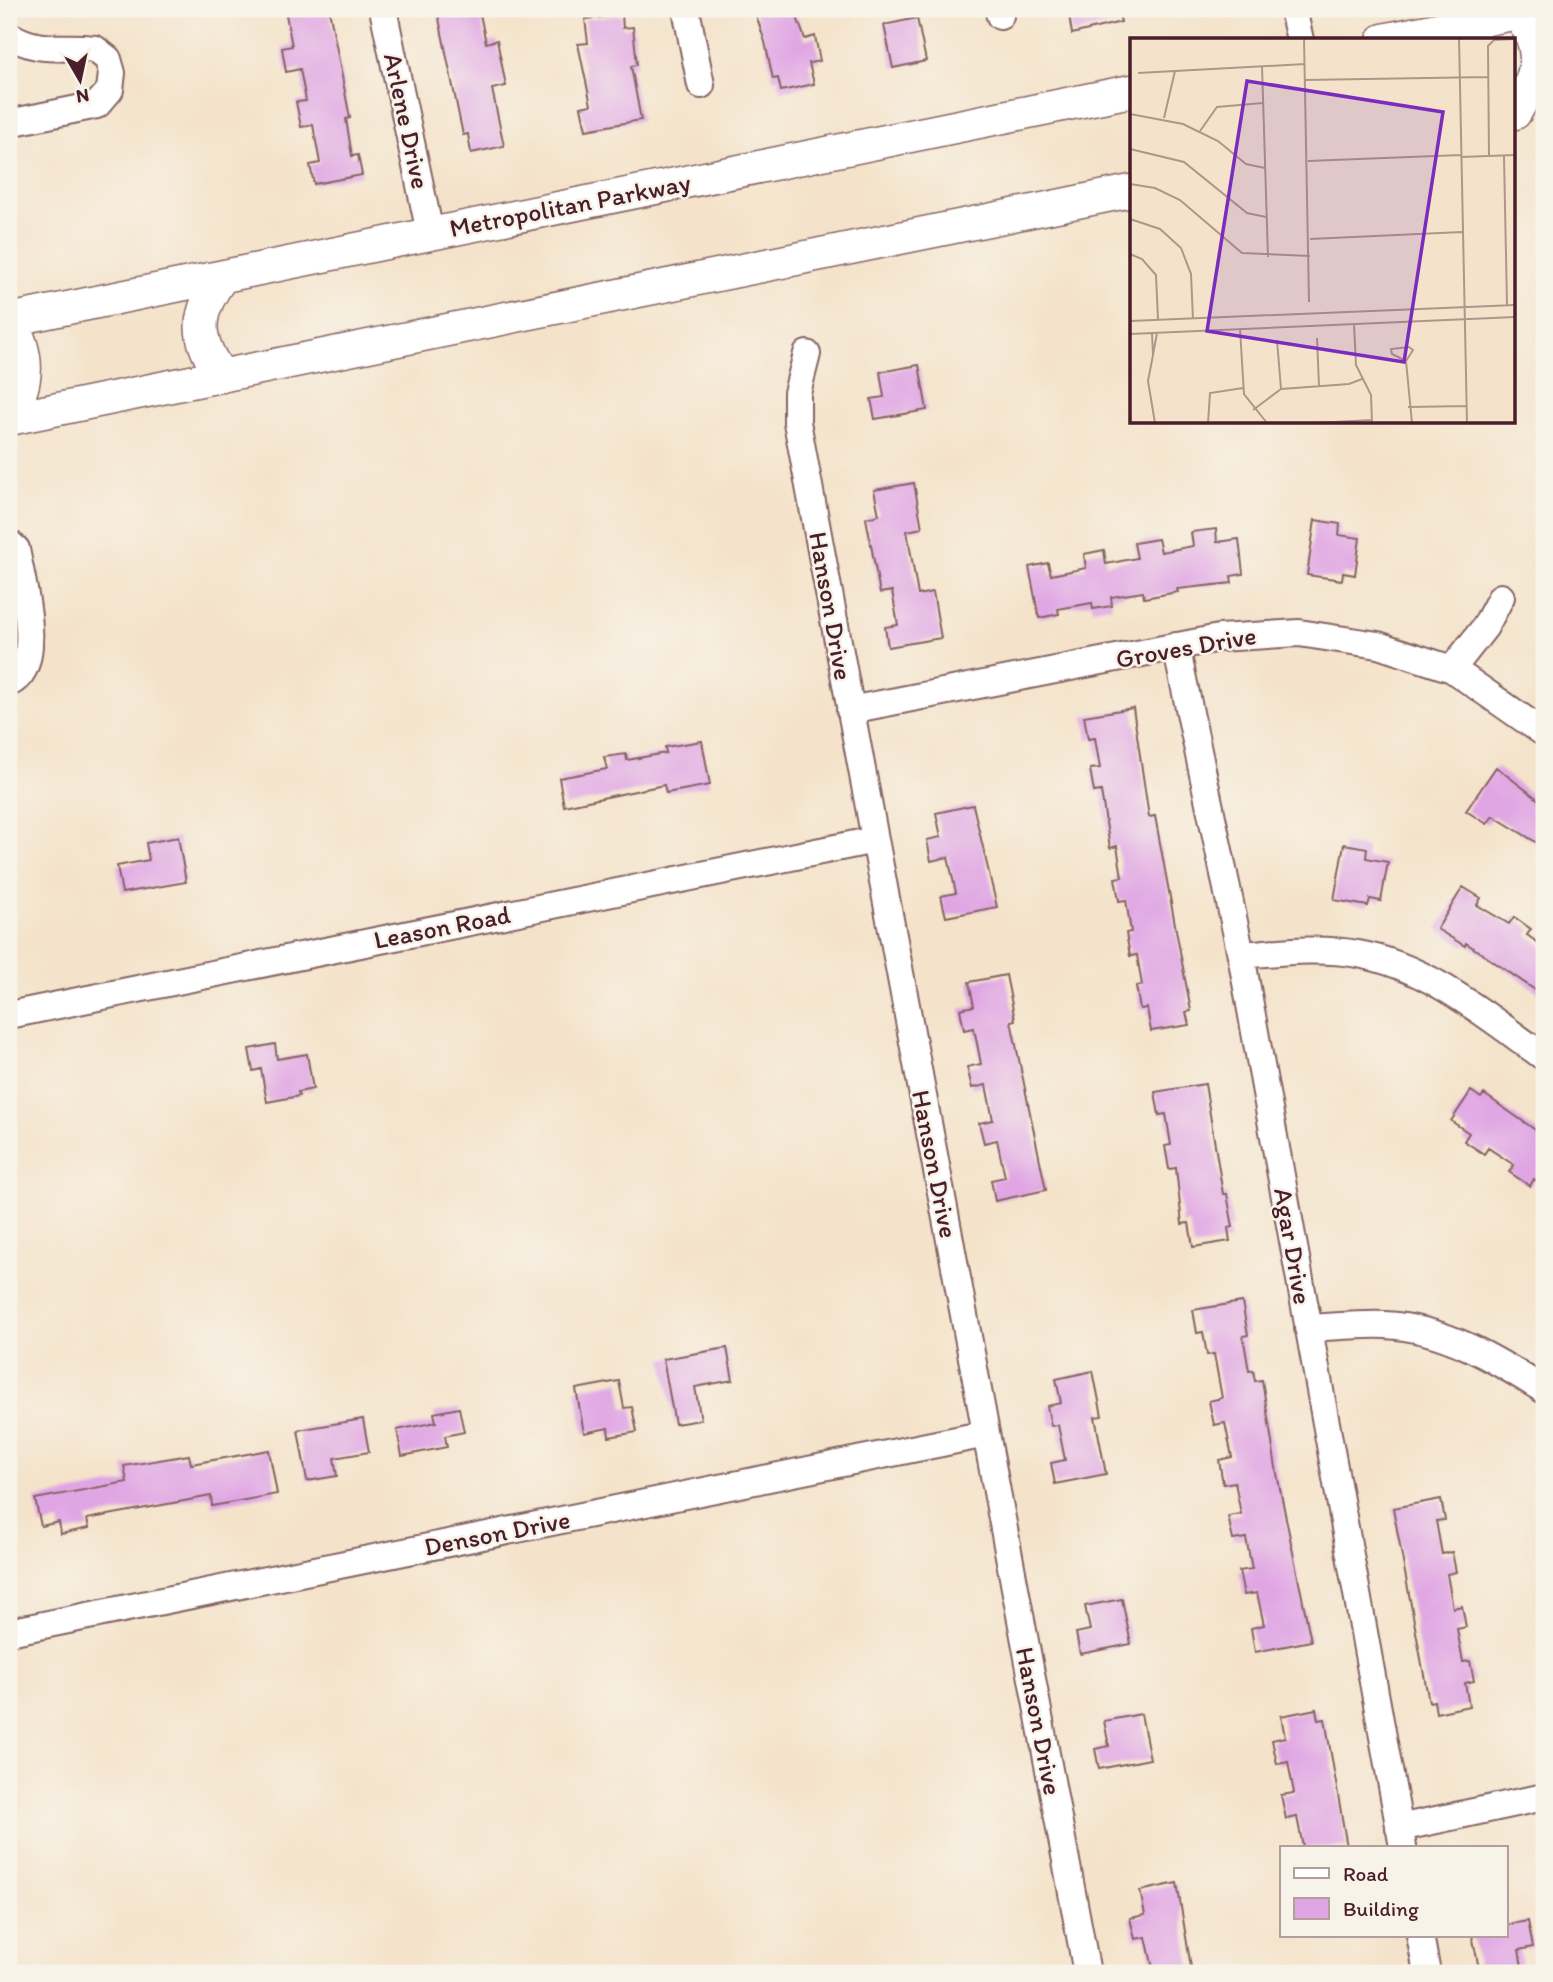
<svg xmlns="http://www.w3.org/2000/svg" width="1553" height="1982" font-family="Itim,sans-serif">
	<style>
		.building { fill: #e0a6e4 }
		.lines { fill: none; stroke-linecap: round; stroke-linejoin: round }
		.minor-casing { stroke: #866463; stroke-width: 30 }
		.major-casing { stroke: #866463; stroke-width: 35 }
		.minor { stroke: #fff; stroke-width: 26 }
		.major { stroke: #fff; stroke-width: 32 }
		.labels { text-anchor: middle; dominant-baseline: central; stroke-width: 5; stroke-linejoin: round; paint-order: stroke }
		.street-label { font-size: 26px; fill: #4a1f2b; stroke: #f7f3e8 }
		.inset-road { fill: none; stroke: #b0958a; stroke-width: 2 }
		.view { fill: #7b2cbf; fill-opacity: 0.15; stroke: #7b2cbf; stroke-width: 3.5 }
		.inset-edge { fill: none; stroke: #4a1f2b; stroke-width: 3.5 }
	</style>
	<rect width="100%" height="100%" fill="#f7f3e8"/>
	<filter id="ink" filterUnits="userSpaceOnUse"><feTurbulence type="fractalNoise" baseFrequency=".0143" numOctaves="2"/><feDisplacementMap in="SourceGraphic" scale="14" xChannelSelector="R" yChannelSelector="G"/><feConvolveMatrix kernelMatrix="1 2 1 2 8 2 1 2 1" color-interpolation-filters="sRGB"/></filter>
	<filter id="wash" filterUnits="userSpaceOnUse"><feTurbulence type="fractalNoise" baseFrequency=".00686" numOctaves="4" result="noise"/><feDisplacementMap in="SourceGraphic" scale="28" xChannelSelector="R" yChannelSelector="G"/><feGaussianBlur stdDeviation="1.57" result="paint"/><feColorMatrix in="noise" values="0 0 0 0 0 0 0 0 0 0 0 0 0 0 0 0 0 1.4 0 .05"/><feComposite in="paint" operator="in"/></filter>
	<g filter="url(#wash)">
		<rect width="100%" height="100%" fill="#f4e3ca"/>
		<g id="blocks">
			<!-- building -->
			<path class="building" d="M285,9H329L350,118L346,119L352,156L358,155L362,175L314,184L310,165L320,163L313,125L301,127L296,102L306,101L300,69L286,72L282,48L292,46Z
				M437,9H479L486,43L497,40L506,86L492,89L504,146L471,153L468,134L463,135Z
				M754,9H794L805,39L815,36L820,61L809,63L814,84L781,91L778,78L773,79L765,42Z
				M1068,9H1118L1121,22L1072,34Z
				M622,15L623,28L633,27L637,65L631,66L641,120L586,130L581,107L591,105L578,44L588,43L585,19Z
				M917,18L926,61L893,68L884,25Z
				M919,365L927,410L875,419L871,399L884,397L880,372Z
				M914,483L922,528L907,531L918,595L933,592L941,638L888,647L885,627L898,625L892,591L880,593L866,518L879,515L874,490Z
				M1315,520L1340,524L1339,535L1360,538L1355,575L1343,573L1342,580L1307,575Z
				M1216,529L1217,542L1239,539L1243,574L1231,576L1232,583L1177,589L1178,592L1144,598L1143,592L1111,597L1112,606L1093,609L1092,603L1058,609L1059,614L1039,618L1029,567L1048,563L1051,575L1086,568L1084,554L1104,550L1106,564L1137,558L1134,543L1158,539L1161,552L1193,546L1191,532Z
				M1133,708L1149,817L1155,816L1191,1011L1186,1012L1189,1025L1151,1031L1147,1008L1140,1009L1136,986L1142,985L1137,955L1130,956L1126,933L1131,932L1126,900L1119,901L1115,878L1122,877L1117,846L1110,848L1101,791L1094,792L1090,769L1100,768L1095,738L1088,739L1084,716Z
				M702,741L710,785L666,793L664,785L564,806L559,778L607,769L604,757L626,754L627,760L666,753L665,747Z
				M1496,767L1544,804V847L1493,816L1487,824L1466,811Z
				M973,805L997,907L946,917L941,896L956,893L948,857L931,861L927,840L941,837L936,813Z
				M178,837L186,882L122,893L117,866L149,860L146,843Z
				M1344,844L1367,848L1366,858L1388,862L1381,901L1370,899L1368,906L1334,900Z
				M1463,887L1481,898L1477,905L1509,924L1514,917L1531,929L1527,935L1544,947V996L1466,943L1465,946L1437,929Z
				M1006,975L1015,1020L1011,1021L1046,1190L995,1201L991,1180L1005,1177L997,1140L984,1143L979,1123L993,1120L986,1085L972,1088L967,1067L981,1064L974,1028L964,1030L960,1009L974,1006L969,982Z
				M275,1044L277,1059L307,1054L313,1089L298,1092L299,1096L267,1102L261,1069L253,1071L249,1049Z
				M1205,1084L1223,1194H1227L1233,1227L1228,1228L1230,1241L1193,1247L1189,1223L1182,1224L1176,1168L1169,1169L1165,1146L1171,1145L1166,1114L1159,1115L1155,1092Z
				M1471,1091L1481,1098L1484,1094L1544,1136V1186L1534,1179L1530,1186L1509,1172L1514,1165L1488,1148L1484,1154L1464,1141L1469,1133L1451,1121Z
				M1242,1302L1248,1335L1243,1336L1249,1371L1253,1370L1255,1381L1262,1380L1277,1474L1311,1641L1255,1652L1251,1628L1264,1625L1257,1593L1244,1595L1239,1571L1252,1569L1246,1538L1233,1540L1228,1516L1241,1514L1235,1482L1223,1484L1219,1460L1232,1457L1225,1423L1214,1425L1209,1401L1222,1398L1214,1354L1207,1355L1203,1332L1197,1333L1193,1310Z
				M727,1348L733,1380L695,1387L701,1420L675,1424L663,1359Z
				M1093,1371L1102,1416L1095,1417L1106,1474L1055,1484L1051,1463L1065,1460L1058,1425L1051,1426L1047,1406L1061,1403L1056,1379Z
				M619,1381L624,1408L632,1407L637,1432L609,1437L608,1428L584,1433L576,1389Z
				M459,1408L464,1432L445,1436L447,1447L402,1456L397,1430L436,1422L434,1413Z
				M363,1419L369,1452L334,1458L337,1476L307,1481L298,1430Z
				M269,1450L277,1494L212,1506L211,1496L119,1513L87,1519L89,1528L61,1534L59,1522L41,1526L35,1499L127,1482L124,1466L189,1455L191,1464Z
				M1441,1499L1445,1520L1436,1521L1442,1554L1452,1552L1456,1572L1447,1574L1453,1608L1462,1606L1466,1627L1457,1629L1463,1662L1470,1661L1474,1681L1465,1683L1469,1706L1436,1713L1434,1701L1429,1702L1393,1508Z
				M1122,1599L1131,1644L1080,1654L1076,1633L1090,1630L1085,1606Z
				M1316,1709L1318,1720L1325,1719L1347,1847H1303L1297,1817L1286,1819L1281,1795L1294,1793L1288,1762L1277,1764L1272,1740L1285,1737L1281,1716Z
				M1141,1714L1150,1759L1099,1769L1095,1749L1109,1746L1104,1721Z
				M1177,1883L1192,1973H1154L1146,1937L1135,1939L1130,1918L1145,1915L1140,1891Z
				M1528,1921L1533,1947L1519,1950L1523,1973H1480L1472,1935H1506V1925Z"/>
		</g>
	</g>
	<g filter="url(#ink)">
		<use href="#blocks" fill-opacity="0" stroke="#866463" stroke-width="2"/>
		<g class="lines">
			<!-- minor casing -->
			<g class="minor-casing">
				<path id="minor" d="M383,9L430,233
					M686,9L701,85
					M998,9L1000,16
					M1293,9L1300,40
					M9,35C40,54 62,45 95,49L108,59L112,73L110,90L97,105L9,123
					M807,354L797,393V422L1087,1973
					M9,543L16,549C21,579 47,668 9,683
					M1176,646L1241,955L1403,1847
					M1452,669L1485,627L1501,597
					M850,710L1219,638L1299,633L1378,645L1452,669L1544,733
					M1241,955C1280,952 1319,947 1358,954C1428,966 1488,1017 1544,1057
					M9,1015L875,840
					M1308,1328C1333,1327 1360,1324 1385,1325C1445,1328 1495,1359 1544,1390
					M9,1632L986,1434
					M1399,1828L1544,1797
					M1420,1935L1427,1973"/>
			</g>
			<!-- major casing -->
			<g class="major-casing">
				<path id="major" d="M1383,40L1537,9
					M1515,113C1538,75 1546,50 1518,13
					M9,320L1131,91
					M222,376C194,338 195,313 223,276
					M9,417C30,382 30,354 10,320
					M9,419L1131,191"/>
			</g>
			<!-- minor -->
			<use href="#minor" class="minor"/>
			<!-- major -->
			<use href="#major" class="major"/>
		</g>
	</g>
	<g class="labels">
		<!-- street labels -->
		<g class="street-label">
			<text transform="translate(407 121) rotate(78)">Arlene Drive</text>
			<text transform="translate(570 205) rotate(-11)">Metropolitan Parkway</text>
			<text transform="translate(831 606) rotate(80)">Hanson Drive</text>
			<text transform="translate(1186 647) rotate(-10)">Groves Drive</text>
			<text transform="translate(442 927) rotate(-11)">Leason Road</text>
			<text transform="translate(935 1164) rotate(79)">Hanson Drive</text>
			<text transform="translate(1293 1246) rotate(80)">Agar Drive</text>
			<text transform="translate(497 1533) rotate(-11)">Denson Drive</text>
			<text transform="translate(1039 1721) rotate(79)">Hanson Drive</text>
		</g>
	</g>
	<!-- overview -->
	<g transform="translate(1130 38)">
		<rect width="385" height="385" fill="#f4e3ca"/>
		<path class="inset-road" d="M174,0L179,264M329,0L337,385M132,28L138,219M8,35L175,26M175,42L358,39M0,76L53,86L88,103L116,126L135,130M34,80L45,33M70,93L87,69L133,65M0,111L54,124L117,175L136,179M359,118L358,8L364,2L385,1M374,118L377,267M331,119L385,117M178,123L331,117M0,146L25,150L50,162L112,215L180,218M0,181L30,191L51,210L61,236L63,281M180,201L332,194M0,216L12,221L26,237L28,282M0,283L385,267M224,286L226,327L241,357L242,385M110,291L114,356L137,385M22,295L23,317L27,295M0,296L385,279M187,300L189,348M147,302L151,351M23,317L18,343L25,385M276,323L262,316L261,311L279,309L283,312L276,323L282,385M278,369L336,368M123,372L151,351L219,346L232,341M78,385L80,355L113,350M185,385L242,382"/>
		<path class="view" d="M117,43L313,74L274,324L77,293Z"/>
		<rect width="385" height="385" class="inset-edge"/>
	</g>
	<!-- margin -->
	<rect width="1553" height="1982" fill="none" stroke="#f7f3e8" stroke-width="35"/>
	<!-- legend -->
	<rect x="1280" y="1846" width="228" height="91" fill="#f7f3e8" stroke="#b29e9c" stroke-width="2"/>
	<rect x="1294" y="1868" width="35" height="10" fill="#ffffff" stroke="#b29e9c" stroke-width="2"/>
	<text x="1343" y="1881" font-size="21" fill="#4a1f2b">Road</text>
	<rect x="1294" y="1898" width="35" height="21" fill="#e0a6e4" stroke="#b29e9c" stroke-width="2"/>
	<text x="1343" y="1916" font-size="21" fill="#4a1f2b">Building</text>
	<!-- north arrow -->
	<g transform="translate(80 80) rotate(171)" stroke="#f7f3e8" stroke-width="5" paint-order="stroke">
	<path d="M0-5L12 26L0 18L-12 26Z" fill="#4a1f2b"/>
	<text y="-10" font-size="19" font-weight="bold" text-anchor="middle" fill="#4a1f2b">N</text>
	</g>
</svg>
